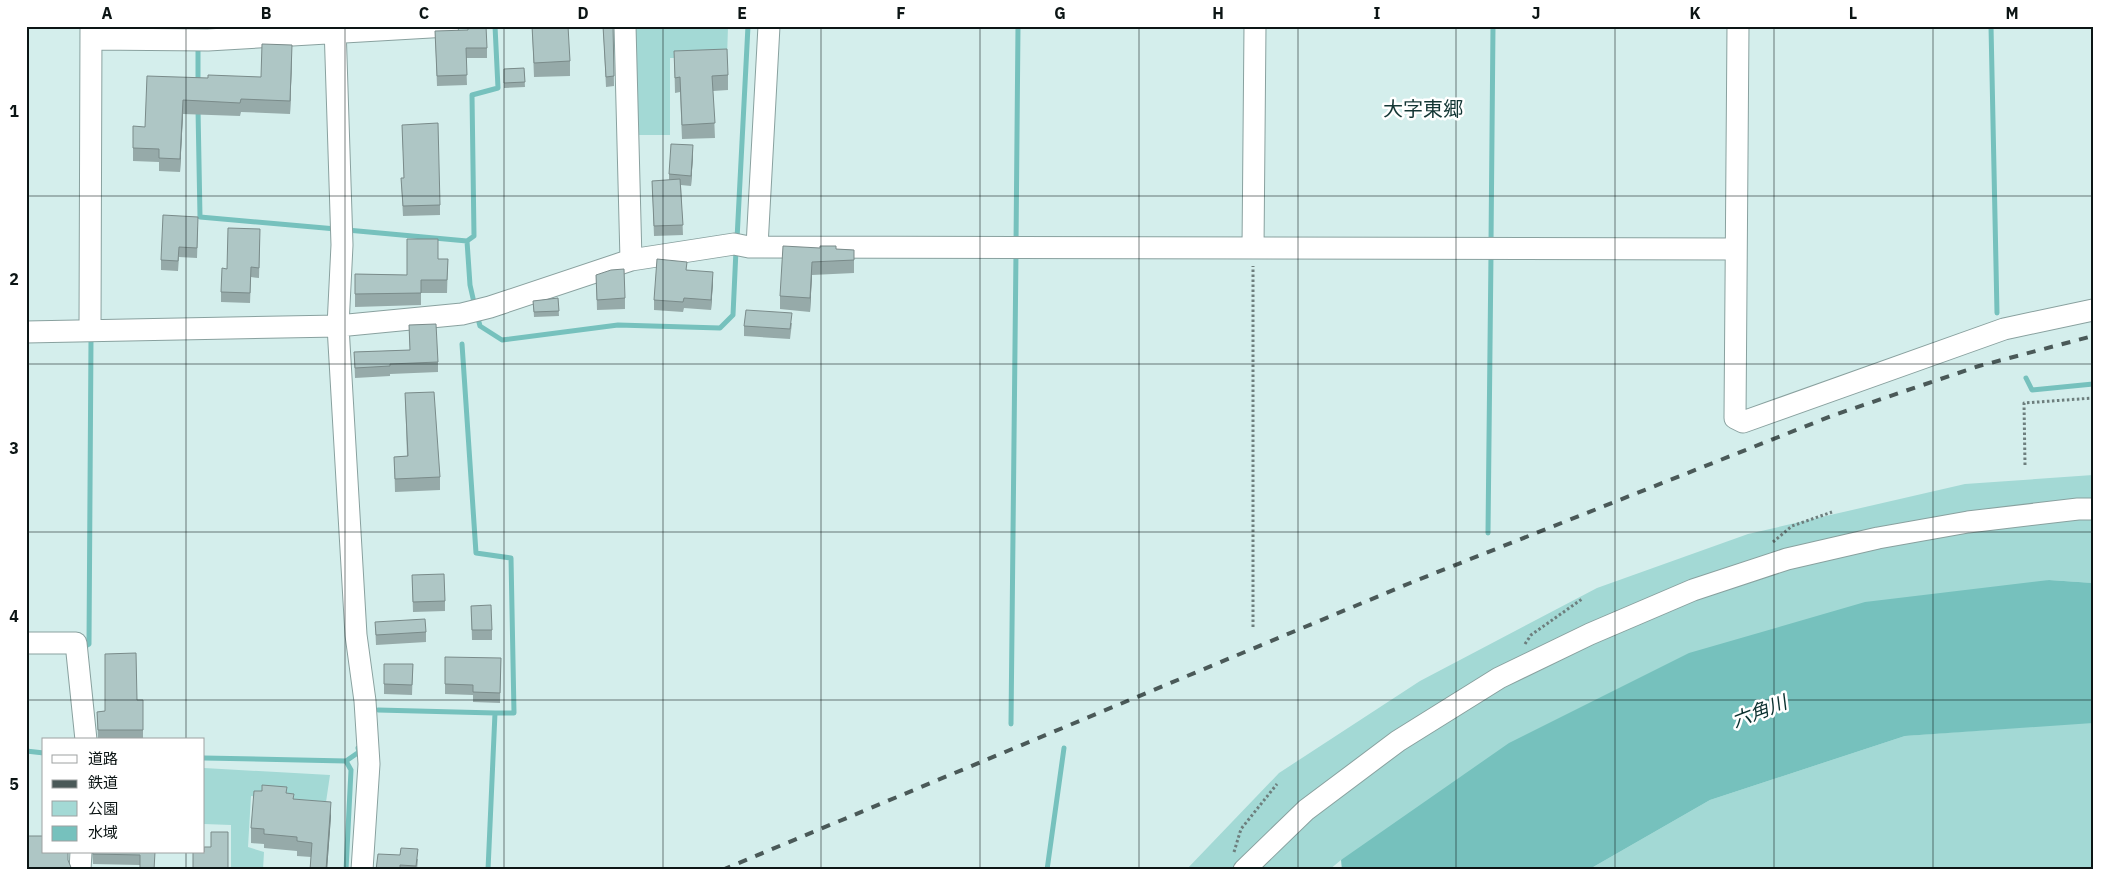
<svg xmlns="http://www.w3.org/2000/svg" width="2119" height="896" font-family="'IBM Plex Sans','Noto Sans JP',sans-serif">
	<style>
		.green { fill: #a3d9d5 }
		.water { fill: #76c1bd }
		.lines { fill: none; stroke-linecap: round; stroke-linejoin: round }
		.stream { stroke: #76c1bd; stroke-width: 5 }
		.minor-casing { stroke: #89a19f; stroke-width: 23 }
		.path { stroke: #6d7e7d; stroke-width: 3; stroke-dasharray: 2.5 2.5; stroke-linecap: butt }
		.minor { stroke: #fff; stroke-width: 21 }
		.rail { stroke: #4a5958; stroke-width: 4; stroke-dasharray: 9 9; stroke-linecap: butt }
		.wall { fill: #96aaa9 }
		.shaded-wall { fill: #7a8b8a }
		.building { fill: #aec6c5; stroke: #7a8b8a }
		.grid { fill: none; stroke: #0c1515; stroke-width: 1; stroke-opacity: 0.55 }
		.labels { text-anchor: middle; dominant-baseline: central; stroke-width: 5; stroke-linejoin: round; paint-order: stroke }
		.water-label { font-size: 19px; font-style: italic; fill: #0b3130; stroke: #fff }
		.quarter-label { font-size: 20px; fill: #133634; stroke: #fff }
		.neatline { fill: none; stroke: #0c1515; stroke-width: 2 }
		.grid-label { font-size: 16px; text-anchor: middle; font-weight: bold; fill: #0c1515 }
	</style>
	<rect width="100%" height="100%" fill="#d4eeec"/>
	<!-- green -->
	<path class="green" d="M634,26L728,27L727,58H670V135H633Z
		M2093,475V583L2049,580L1341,860L1329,870H1186L1279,773L1420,681L1597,588L1748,534L1965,484Z
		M2088,722L2093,723V870H1588L1710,800L1905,736Z
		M204,768L330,775L326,802L251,796L248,847L264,852L263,870H231V825L204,824Z"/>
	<!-- water -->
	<path class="water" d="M2049,580L2093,583V723L1905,736L1710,800L1588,870H1342L1341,860L1509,743L1689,653L1865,602Z"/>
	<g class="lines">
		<!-- stream -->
		<path class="stream" d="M1991,26L1997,313
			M198,44V83
			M198,109L200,217L336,229
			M347,230L467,241L470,285L475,307
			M737,239L748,26
			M467,241L474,236L472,95L498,88L495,26
			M1491,243L1493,26
			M1016,244L1018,26
			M477,315L480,326L502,340L618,325L720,328L733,315L736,250
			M462,344L476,553L511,558L514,713H495L488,870
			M2026,378L2032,390L2093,384
			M1488,533L1491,254
			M82,648L89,644L91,339
			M378,710L495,713
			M1011,724L1016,252
			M26,751L44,753
			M204,758L346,761L351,770L346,870
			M346,761L359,752L358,748
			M1047,870L1064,748"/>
		<!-- minor casing -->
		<g class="minor-casing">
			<path id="minor" d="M335,26L342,245L338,326L356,635L365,701L369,764L362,870
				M625,26L631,260
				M1738,26L1735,418L1743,422L2004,329L2093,310
				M91,39L208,40L448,26
				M757,246L769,26
				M1253,248L1255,26
				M90,330L91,26
				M26,332L338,326L462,314L490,307L631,260L734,244L749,247L1736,249
				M26,643H76L86,740
				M80,870L81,852
				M1244,870L1306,810L1398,741L1499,678L1590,634L1693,590L1787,559L1878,538L1968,522L2078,509H2093"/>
		</g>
		<!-- path -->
		<path class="path" d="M2025,465L2024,403L2093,398
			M1773,542L1792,526L1832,512
			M1253,627V266
			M1525,644L1531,635L1582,599
			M1234,852L1241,829L1277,784"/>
		<!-- minor -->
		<use href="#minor" class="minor"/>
		<!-- rail -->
		<path class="rail" d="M722,870L1415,581L1834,415L1979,366L2093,336"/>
	</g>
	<!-- wall -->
	<path class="wall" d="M532,26L570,61V76L534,77Z
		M603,26H613L614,86L606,87Z
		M435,31L487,48V58H466L467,85L437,86Z
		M674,51L728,75V90L713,91L715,138L682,139L680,92L675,93Z
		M292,58L290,114L241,112L240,116L183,114L180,172L159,171V162L133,161V148L145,127L208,78L261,77Z
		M524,68L525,87L504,88V69Z
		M402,125L440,205V215L403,216L401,178H404Z
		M693,155L691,186L681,185L683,235L654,236L652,181L669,180V174Z
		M198,227L197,258L179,257L178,271L161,270V260Z
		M260,239L259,278L251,277L250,303L221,302V292L227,269Z
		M820,248L854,250V273L812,275L810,312L780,309V296Z
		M438,259H448L447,293H421V305L355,307V274L407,275Z
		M687,270L713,282L711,310L684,308L683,312L654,310V300Z
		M596,275L625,298V309L597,310Z
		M558,298L559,316L534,317L533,301Z
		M792,323L790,339L744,336V326Z
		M409,325L438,362V372L390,374V376L355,378L354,352L410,350Z
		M405,393L440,477V490L395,492L394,457L407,456Z
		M412,575L445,601V611L413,612Z
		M471,606L492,630V640H472Z
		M375,622L426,632V642L376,645Z
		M501,658L500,703L473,702V695L445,694V684Z
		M384,664H413L412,695L384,694Z
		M137,700H143V740H98L97,712L105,711Z
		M287,793L294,799L331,816L327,870H310L311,857L297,856V851L264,848V844L251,843V828Z
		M92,852H155L140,865L93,864Z
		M400,855L418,859L417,870H376Z"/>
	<!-- shaded-wall -->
	<path class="shaded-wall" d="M292,45V58L290,114V101Z
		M183,100V114L180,172V159Z
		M693,145V155L691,186V176Z
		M812,262V275L810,312V298Z
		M713,272V282L711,310V300Z
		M331,802V816L327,870H326Z"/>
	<!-- building -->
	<path class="building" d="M468,26H486L487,48H466L467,75L437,76L435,31L468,30Z
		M532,26H568L570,61L534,63Z
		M603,26H613L614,76L606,77Z
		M262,44L292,45L290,101L241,99L240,103L183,100L180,159L159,158V149L133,148V126L145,127L147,76L208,78V75L261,77Z
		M727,49L728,75L712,76L715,123L682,125L680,77L675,78L674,51Z
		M524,68L525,82L504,83V69Z
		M438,123L440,205L403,206L401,178H404L402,125Z
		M671,144L693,145L691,176L669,174Z
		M680,179L683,225L654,226L652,181Z
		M163,215L198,217L197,248L179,247L178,261L161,260Z
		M228,228L260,229L259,268L251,267L250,293L221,292L222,268L227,269Z
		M407,239H438V259H448L447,280H421V293L355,294V274L407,275Z
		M783,246L820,248V246H836V249L854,250V260L812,262L810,298L780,296Z
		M657,259L687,262L686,270L713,272L711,300L684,298L683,302L654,300Z
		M624,269L625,298L597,300L596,275L611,270Z
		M558,298L559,311L534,312L533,301Z
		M746,310L792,313L790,329L744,326Z
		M436,324L438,362L390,364V366L355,368L354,352L410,350L409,325Z
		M434,392L440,477L395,479L394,457L408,456L405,393Z
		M444,574L445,601L413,602L412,575Z
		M491,605L492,630H472L471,606Z
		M425,619L426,632L376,635L375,622Z
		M136,653L137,700H143V730H98L97,712L105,711V654Z
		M445,657L501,658L500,693L473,692V685L445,684Z
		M384,664H413L412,685L384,684Z
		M262,785L287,787L286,793L294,794L293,799L331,802L326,870H310L312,843L297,841V837L264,834V829L251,828L254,791H262Z
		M211,832H228V870H193V852H204V847H211Z
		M26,836H44V852H68V860L72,870H26Z
		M401,848L418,849L416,866L400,865V870H376L378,854L400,855Z
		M93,852H155L154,870H140V855L93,854Z
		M442,868L460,869V870H441Z"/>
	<!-- grid -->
	<path class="grid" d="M186,26V740M345,26V870M504,26V870M663,26V870M821,26V870M980,26V870M1139,26V870M1298,26V870M1456,26V870M1615,26V870M1774,26V870M1933,26V870M26,196H2093M26,364H2093M26,532H2093M26,700H2093M186,852V870"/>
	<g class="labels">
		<!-- water labels -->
		<g class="water-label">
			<text transform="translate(1759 711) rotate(-21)">六角川</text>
		</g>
		<!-- quarter labels -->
		<g class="quarter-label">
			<text x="1423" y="108">大字東郷</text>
		</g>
	</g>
	<!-- border -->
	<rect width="2119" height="896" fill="none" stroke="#ffffff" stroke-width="55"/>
	<!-- legend -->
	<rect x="42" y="738" width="162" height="115" fill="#ffffff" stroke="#9ea1a1"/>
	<rect x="52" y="755" width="25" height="8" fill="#ffffff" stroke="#9ea1a1"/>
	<text x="88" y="764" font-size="15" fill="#0c1515">道路</text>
	<rect x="52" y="780" width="25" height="8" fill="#4a5958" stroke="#9ea1a1"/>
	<text x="88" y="788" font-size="15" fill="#0c1515">鉄道</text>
	<rect x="52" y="801" width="25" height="15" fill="#a3d9d5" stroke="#9ea1a1"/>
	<text x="88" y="814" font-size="15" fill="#0c1515">公園</text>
	<rect x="52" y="826" width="25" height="15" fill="#76c1bd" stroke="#9ea1a1"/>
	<text x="88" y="838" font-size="15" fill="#0c1515">水域</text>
	<rect x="28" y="28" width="2064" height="840" class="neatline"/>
	<g class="grid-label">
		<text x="107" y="19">A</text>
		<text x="266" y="19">B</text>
		<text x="424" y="19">C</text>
		<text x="583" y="19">D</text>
		<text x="742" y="19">E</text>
		<text x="901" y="19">F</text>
		<text x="1060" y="19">G</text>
		<text x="1218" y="19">H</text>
		<text x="1377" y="19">I</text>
		<text x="1536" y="19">J</text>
		<text x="1695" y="19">K</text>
		<text x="1853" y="19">L</text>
		<text x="2012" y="19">M</text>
		<text x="14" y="117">1</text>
		<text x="14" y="285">2</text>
		<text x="14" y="454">3</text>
		<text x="14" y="622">4</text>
		<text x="14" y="790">5</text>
	</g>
</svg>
